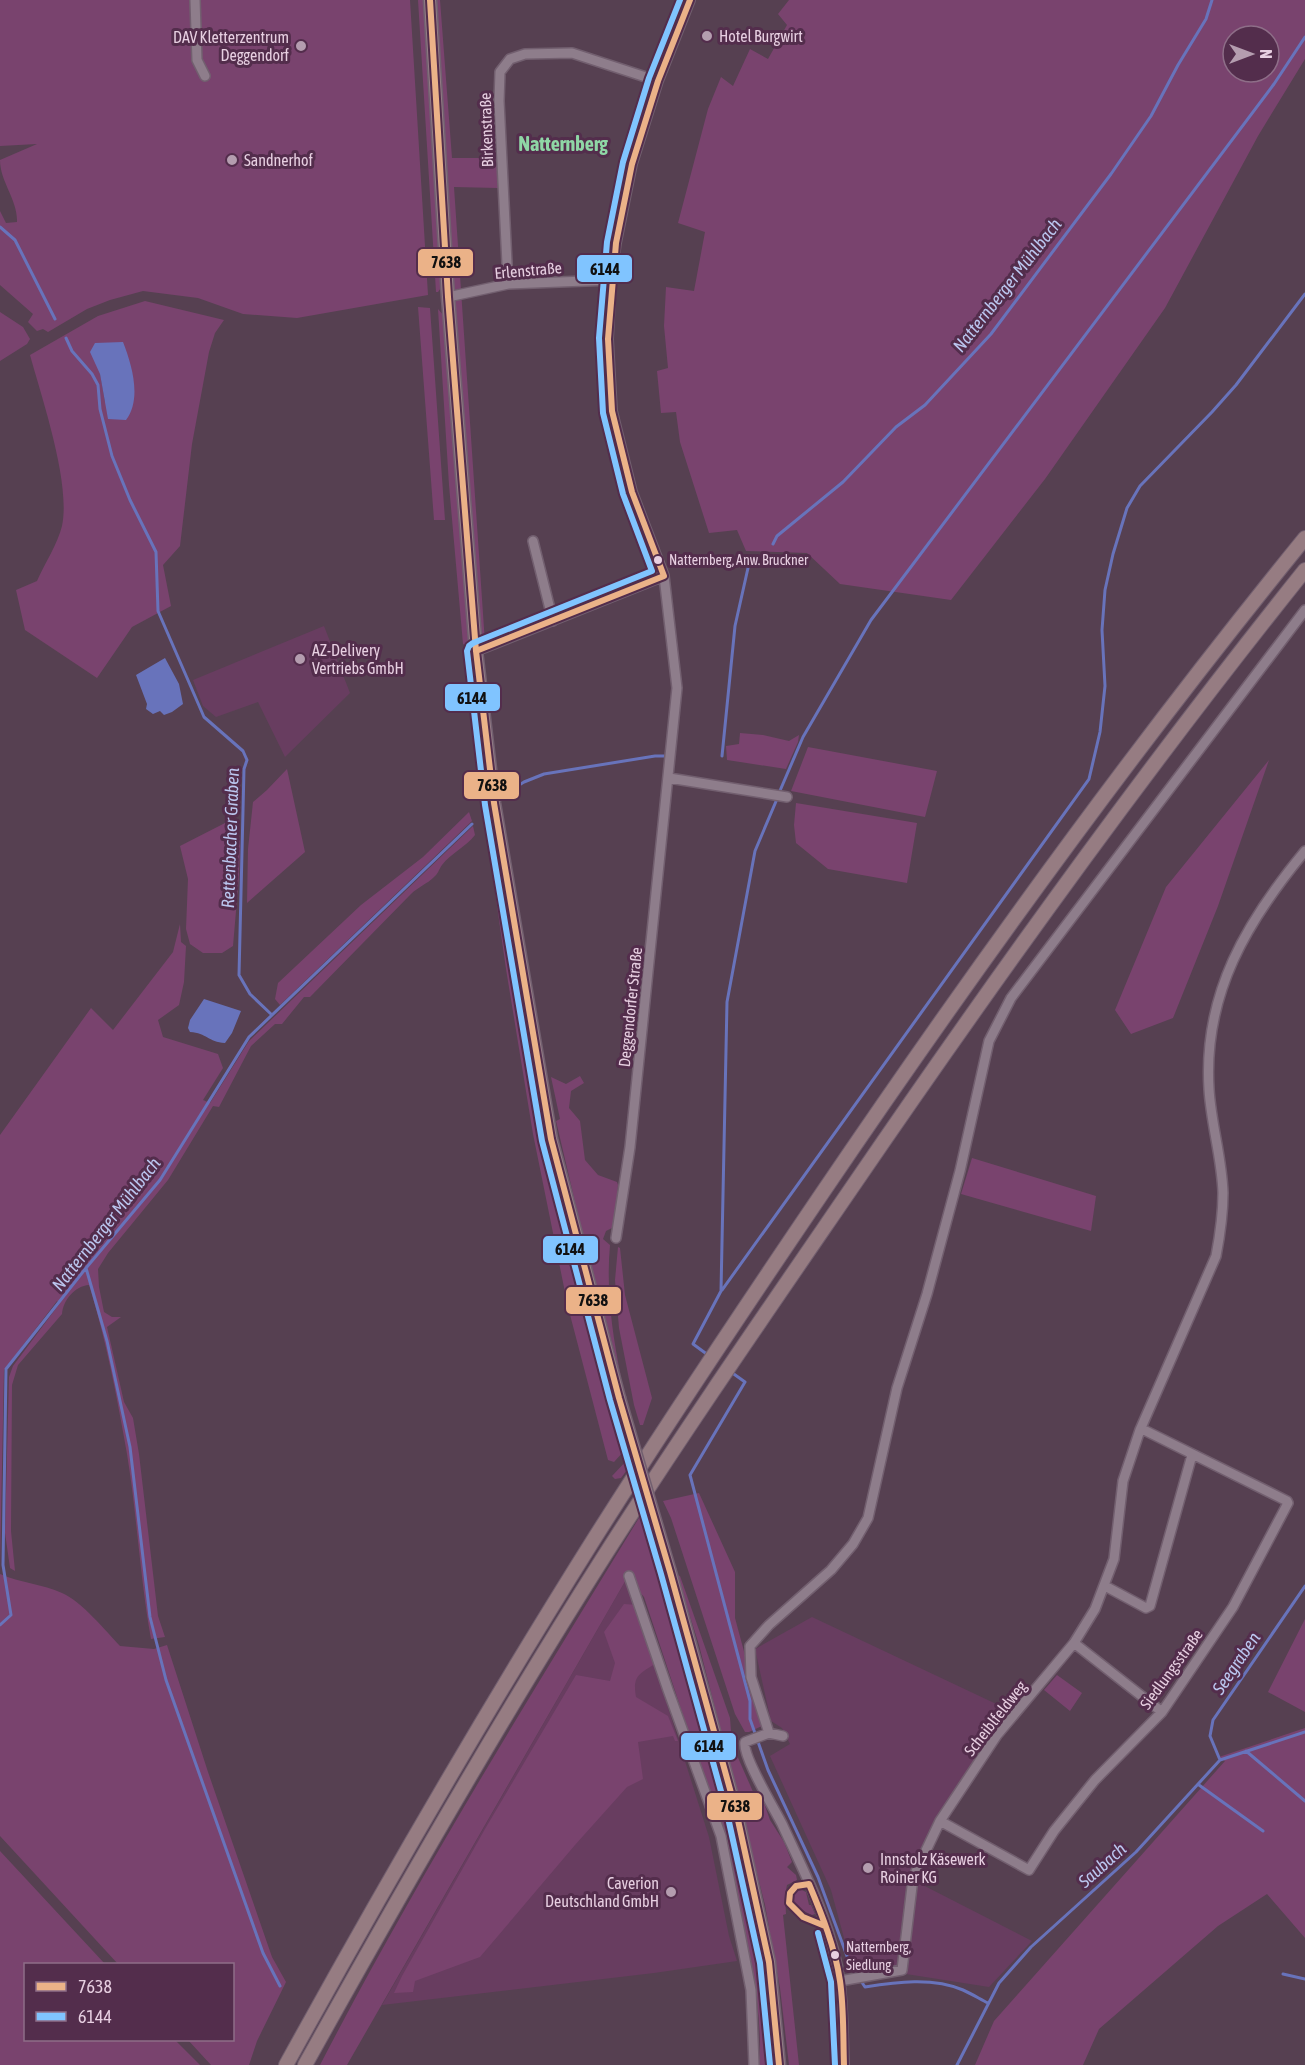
<svg xmlns="http://www.w3.org/2000/svg" width="1305" height="2065" font-family="'Asap Condensed',sans-serif">
	<style>
		.built { fill: #683d60 }
		.green { fill: #79436e; fill-rule: evenodd }
		.water { fill: #6873bb }
		.lines { fill: none; stroke-linecap: round; stroke-linejoin: round }
		.stream { stroke: #6873bb; stroke-width: 3 }
		.minor-casing { stroke: #725f6f; stroke-width: 12 }
		.major-casing { stroke: #725f6f; stroke-width: 15 }
		.highway-casing { stroke: #725f6f; stroke-width: 16 }
		.minor { stroke: #8e7d8b; stroke-width: 9 }
		.major { stroke: #937c86; stroke-width: 12 }
		.highway { stroke: #967c82; stroke-width: 14 }
		.major-bridge-casing { stroke: #725f6f; stroke-width: 15; stroke-linecap: butt }
		.major-bridge { stroke: #937c86; stroke-width: 12 }
		.bus-1-casing { stroke: #532d4c; stroke-width: 10 }
		.bus-2-casing { stroke: #532d4c; stroke-width: 10 }
		.bus-1 { stroke: #ebb288; stroke-width: 6 }
		.bus-2 { stroke: #80c4ff; stroke-width: 6 }
		.poi-dot { fill: #b49daf; stroke: #532d4c; stroke-width: 2 }
		.bus-dot { fill: #e7cfe1; stroke: #532d4c; stroke-width: 2 }
		.labels { text-anchor: middle; dominant-baseline: central; stroke-width: 6; stroke-linejoin: round; paint-order: stroke }
		.bus-label { font-size: 14px; fill: #e7cfe1; stroke: #532d4c; text-anchor: start }
		.poi-label { font-size: 16px; fill: #e7cfe1; stroke: #532d4c; text-anchor: start }
		.street-label { font-size: 16px; fill: #e7cfe1; stroke: #532d4c }
		.water-label { font-size: 18px; font-style: italic; fill: #bbc6ef; stroke: #532d4c }
		.quarter-label { font-size: 20px; font-weight: bold; fill: #8fd7a6; stroke: #532d4c }
		.line-badge { stroke: #532d4c; stroke-width: 2 }
		.pale-badge-label { font-size: 16px; text-anchor: middle; font-weight: bold; fill: #111 }
	</style>
	<rect width="100%" height="100%" fill="#564051"/>
	<!-- built -->
	<path class="built" d="M324,626L350,693L285,757L258,702L216,717L203,706L193,680Z
		M627,1578L709,1837L729,1936L737,1961L654,1973L382,2005Z
		M812,1617L1009,1710L957,1790L911,1879L1032,1941L989,1987L906,1974L856,1982L831,1890L770,1756L790,1744L782,1728L771,1721L755,1649Z"/>
	<!-- green -->
	<path class="green" d="M0,0H410L428,295L297,318L243,314L198,298L143,291L110,300L87,309L48,332L43,329L37,331L28,322L33,314L0,285V211L6,223L17,222C18,200 0,182 0,160L37,144L0,146Z
		M418,0H424L443,285L438,292H436Z
		M436,0H440L452,158H497L498,188L454,187L485,643L480,639L451,248Z
		M789,0H1305V59L1258,136L1165,308L1045,479L951,600L840,584L807,553L746,551L737,530L709,533L680,442L676,412L661,413L657,371L668,368L664,326L666,287L694,291L705,232L678,223L708,109L721,77L733,86L750,49L768,59L787,25L778,14ZM1233,36H1269V72H1233Z
		M145,301L224,320L215,333L209,352L192,444L180,546L163,565L171,606L132,627L97,678L25,630L16,590L37,581C44,565 58,543 62,526C71,483 42,399 30,355L98,316ZM100,373L126,420L105,402Z
		M418,307L430,308L445,520H434Z
		M438,309L444,316L470,644L467,646L463,644L449,485Z
		M0,312L23,327L30,339L27,344L0,361Z
		M471,662L486,788L482,791L465,664Z
		M740,733L763,735L789,741L799,735L798,742L786,769L727,760L726,746L739,744Z
		M808,747L937,771L925,817L791,791Z
		M1269,760L1218,906L1173,1018L1131,1034L1115,1010L1166,887Z
		M287,769L305,852L247,903L248,849L253,802L267,790Z
		M796,803L917,823L907,883L828,869L796,843L794,825Z
		M469,812L472,821L280,1005L275,999L278,983L361,905L423,857Z
		M488,817H490L538,1101L572,1255L624,1451L614,1462L608,1460L568,1307L533,1134L506,969L492,871Z
		M225,823L240,841L239,876L233,946L222,953H203L190,944L186,929L188,879L180,846Z
		M473,826L475,835C466,847 451,853 442,865C439,869 438,874 434,877C427,884 418,887 411,894L310,997H304L282,1024H275L251,1046L219,1107L213,1106L168,1180L108,1253L98,1269L99,1287L104,1312L112,1317H121L107,1327L124,1402L133,1418L139,1454L158,1616L165,1637L151,1639C140,1578 137,1515 127,1454C117,1397 106,1339 89,1285C75,1286 63,1300 62,1314L18,1365L12,1385L11,1531L15,1571L10,1568L5,1533L9,1377L13,1366L60,1303L57,1301L4,1370L0,1566V1135L91,1008L113,1030L173,952L180,924L181,942L186,946L184,982L179,1005L158,1020L163,1037L218,1054L223,1068L203,1100L210,1103L249,1041Z
		M580,1076L584,1083L571,1091L569,1108L580,1121L585,1160L598,1175L617,1182L618,1185L614,1227L606,1231L603,1239L610,1245C606,1289 612,1333 621,1377L580,1223L556,1121L560,1119L551,1077L566,1084Z
		M972,1158L1096,1196L1091,1231L961,1194Z
		M618,1247L620,1248L625,1295L652,1398L643,1425H640L634,1405L619,1328L615,1280Z
		M628,1459L630,1466L621,1478L615,1479L612,1476Z
		M699,1493L735,1572V1618L760,1711L762,1726L749,1732H745L735,1714L671,1518L663,1501Z
		M642,1513L703,1722L757,1953L773,2046L774,2065H759C763,2013 751,1962 740,1912C715,1805 678,1701 644,1597L627,1578L347,2065H320C418,1876 531,1695 642,1513Z
		M0,1574C20,1583 43,1584 62,1593C81,1601 106,1631 120,1646L154,1649L167,1645L208,1772L272,1957L286,1982L257,2041L249,2065H211L188,2040H232V1964H118L0,1836Z
		M677,1575L680,1576L730,1718L732,1744L754,1794L764,1803L770,1820L784,1842L792,1862L787,1867L796,1875L797,1880L787,1885L785,1895L786,1914L783,1915L799,2065H789L780,1988L765,1905L699,1645Z
		M624,1604L637,1605L656,1663C640,1674 632,1675 636,1697L668,1716L678,1741H675L673,1736L638,1742L643,1779L627,1787L575,1845L480,1957L415,1981L413,1992L394,1993L402,1976L485,1829L576,1675L610,1681L615,1663L604,1632Z
		M1305,1619V1712L1268,1692Z
		M1057,1675L1082,1693L1070,1711L1044,1690Z
		M1305,1728V1938L1267,1894L1218,1926L1099,2029L1083,2065H975L994,2021L1225,1761L1219,1757Z
		M0,1851L105,1964H26V2040H175L200,2065H0Z
		M802,1890L806,1892L809,1905H811L815,1914L812,1915C803,1911 793,1906 790,1896L793,1891Z"/>
	<!-- water -->
	<path class="water" d="M123,342C132,365 142,399 126,420L108,419L100,374L90,352L95,343Z
		M165,658L179,684L183,704L172,712L164,715L160,711L153,714L146,709L147,704L136,675Z
		M204,999L241,1011L232,1033L225,1043C208,1042 207,1033 190,1032L188,1028L190,1020Z"/>
	<g class="lines">
		<!-- stream -->
		<path class="stream" d="M0,227L15,240L55,319
			M66,338L72,351L92,374L98,385L100,409L112,456L130,500L156,552L158,611L204,717L243,751L247,760L244,769L239,975L250,994L272,1015
			M773,544L777,536L843,482L896,427L925,405L991,334L1111,174L1151,116L1178,65L1206,19L1212,0
			M722,756L735,626L748,568
			M779,793L803,737L871,620L1274,84L1305,37
			M503,795L524,782L544,774L655,756H664
			M86,1268L107,1341L130,1447L150,1617L166,1680L263,1953L280,1986
			M722,1290L1089,779L1100,732L1105,686L1102,630L1105,590L1113,554L1127,508L1140,486L1212,412L1236,385L1305,294
			M708,1355L693,1344L721,1291L727,1002L755,851L777,799
			M731,1372L745,1382L690,1475L750,1701V1719L768,1770L818,1877L851,1967L857,1975
			M0,1625L11,1615L3,1565L6,1369L86,1268L160,1180L249,1037L472,824
			M1246,1751L1305,1801
			M1220,1760L1210,1736L1213,1720L1305,1586
			M1199,1785L1263,1831
			M1283,1974L1305,1979
			M861,1981L865,1987C896,1982 933,1977 963,1990C972,1994 980,1999 988,2003
			M957,2065L999,1983L1031,1947L1136,1852L1220,1760L1305,1732"/>
		<!-- minor casing -->
		<g class="minor-casing">
			<path id="minor" d="M195,0L197,60L205,76
				M508,284L499,101L500,72L510,59L525,54L572,53L658,81
				M448,297L508,284L611,280
				M533,541L553,621
				M476,651L664,576
				M669,778L787,797
				M616,1238L630,1147L677,688L664,576L632,492L612,411L608,339L611,280L616,243L632,164L658,81L690,0
				M629,1576L668,1690L721,1836L751,1990L754,2065
				M1105,1586L1146,1608L1150,1606L1192,1455
				M1074,1643L1162,1712
				M769,1733L751,1677L750,1646L769,1625L831,1570L853,1544L868,1518L897,1388L927,1294L960,1171L989,1041L1011,998L1305,610
				M783,1736L769,1733L745,1742C742,1756 774,1808 782,1824C805,1874 833,1927 840,1983C843,2010 843,2038 844,2065
				M940,1821L1029,1870L1054,1831L1095,1780L1162,1712L1233,1607L1288,1503L1287,1501L1144,1430H1140
				M840,1981L902,1970L913,1878L940,1821L997,1735L1074,1643L1095,1609L1114,1559L1123,1481L1140,1430L1216,1256C1220,1235 1223,1215 1223,1193C1222,1158 1211,1124 1209,1089C1203,994 1247,921 1305,851"/>
		</g>
		<!-- major casing -->
		<g class="major-casing">
			<path id="major" d="M430,0L448,297L476,651L494,803L551,1139L619,1398
				M670,1572L736,1811L769,1962L779,2065"/>
		</g>
		<!-- highway casing -->
		<g class="highway-casing">
			<path id="highway" d="M286,2065C384,1887 486,1711 594,1539C668,1422 745,1307 823,1192C975,968 1134,748 1305,538
				M305,2065C400,1894 498,1723 603,1558C684,1431 770,1307 855,1183C998,974 1146,768 1305,570"/>
		</g>
		<!-- minor -->
		<use href="#minor" class="minor"/>
		<!-- major -->
		<use href="#major" class="major"/>
		<!-- highway -->
		<use href="#highway" class="highway"/>
		<!-- major-bridge casing -->
		<g class="major-bridge-casing">
			<path id="major-bridge" d="M619,1398L670,1572"/>
		</g>
		<!-- major-bridge -->
		<use href="#major-bridge" class="major-bridge"/>
		<!-- bus-1 casing -->
		<g class="bus-1-casing">
			<path id="bus-1" d="M430,0L448,297L476,651L494,803L551,1139L619,1398L670,1572L736,1811L769,1962L779,2065
				M476,651L664,576L632,492L612,411L608,339L616,243L632,164L658,81L690,0
				M825,1926L803,1917L789,1903L790,1893L796,1886L809,1884C822,1915 835,1947 840,1981C844,2009 843,2037 844,2065"/>
		</g>
		<!-- bus-2 casing -->
		<g class="bus-2-casing">
			<path id="bus-2" d="M680,0L649,78L623,162L607,242L599,338L603,413L623,494L652,571L473,643L469,646L467,651L485,805L542,1141L610,1400L661,1574L727,1813L760,1963L770,2065
				M818,1933L831,1982L835,2065"/>
		</g>
		<!-- bus-1 -->
		<use href="#bus-1" class="bus-1"/>
		<!-- bus-2 -->
		<use href="#bus-2" class="bus-2"/>
	</g>
	<!-- markers -->
	<g class="poi-dot">
		<circle cx="707" cy="36" r="6"/>
		<circle cx="301" cy="46" r="6"/>
		<circle cx="232" cy="160" r="6"/>
		<circle cx="300" cy="659" r="6"/>
		<circle cx="868" cy="1868" r="6"/>
		<circle cx="671" cy="1892" r="6"/>
	</g>
	<g class="bus-dot">
		<circle cx="658" cy="560" r="5"/>
		<circle cx="835" cy="1955" r="5"/>
	</g>
	<g class="labels">
		<!-- bus labels -->
		<g class="bus-label">
			<text x="669" y="560">Natternberg, Anw. Bruckner</text>
			<text x="846" y="1947">Natternberg,<tspan x="846" dy="18">Siedlung</tspan></text>
		</g>
		<!-- poi labels -->
		<g class="poi-label">
			<text x="719" y="36">Hotel Burgwirt</text>
			<text x="289" y="37" text-anchor="end">DAV Kletterzentrum<tspan x="289" dy="18">Deggendorf</tspan></text>
			<text x="244" y="160">Sandnerhof</text>
			<text x="312" y="650">AZ-Delivery<tspan x="312" dy="18">Vertriebs GmbH</tspan></text>
			<text x="880" y="1859">Innstolz Käsewerk<tspan x="880" dy="18">Roiner KG</tspan></text>
			<text x="659" y="1883" text-anchor="end">Caverion<tspan x="659" dy="18">Deutschland GmbH</tspan></text>
		</g>
		<!-- street labels -->
		<g class="street-label">
			<text transform="translate(486 130) rotate(-92)">Birkenstraße</text>
			<text transform="translate(528 270) rotate(-5)">Erlenstraße</text>
			<text transform="translate(630 1007) rotate(-84)">Deggendorfer Straße</text>
			<text transform="translate(1171 1669) rotate(-54)">Siedlungsstraße</text>
			<text transform="translate(995 1718) rotate(-52)">Scheiblfeldweg</text>
		</g>
		<!-- water labels -->
		<g class="water-label">
			<text transform="translate(1007 285) rotate(-52)">Natternberger Mühlbach</text>
			<text transform="translate(230 838) rotate(-88)">Rettenbacher Graben</text>
			<text transform="translate(106 1224) rotate(-52)">Natternberger Mühlbach</text>
			<text transform="translate(1236 1663) rotate(-56)">Seegraben</text>
			<text transform="translate(1102 1865) rotate(-42)">Saubach</text>
		</g>
		<!-- quarter labels -->
		<g class="quarter-label">
			<text x="563" y="143">Natternberg</text>
		</g>
	</g>
	<g class="line-badge">
		<rect x="417" y="248" width="57" height="29" rx="6" fill="#ebb288"/>
		<rect x="576" y="254" width="57" height="29" rx="6" fill="#80c4ff"/>
		<rect x="444" y="683" width="57" height="29" rx="6" fill="#80c4ff"/>
		<rect x="463" y="771" width="57" height="29" rx="6" fill="#ebb288"/>
		<rect x="542" y="1235" width="57" height="29" rx="6" fill="#80c4ff"/>
		<rect x="565" y="1286" width="57" height="29" rx="6" fill="#ebb288"/>
		<rect x="680" y="1732" width="57" height="29" rx="6" fill="#80c4ff"/>
		<rect x="706" y="1792" width="57" height="29" rx="6" fill="#ebb288"/>
	</g>
	<g class="pale-badge-label">
		<text x="446" y="268">7638</text>
		<text x="605" y="275">6144</text>
		<text x="472" y="704">6144</text>
		<text x="492" y="791">7638</text>
		<text x="570" y="1255">6144</text>
		<text x="593" y="1306">7638</text>
		<text x="709" y="1752">6144</text>
		<text x="735" y="1812">7638</text>
	</g>
	<!-- legend -->
	<rect x="24" y="1963" width="210" height="78" fill="#532d4c" stroke="#8e6e88" stroke-width="1.5"/>
	<rect x="36" y="1982" width="30" height="9" fill="#ebb288" stroke="#8e6e88" stroke-width="1.5"/>
	<text x="78" y="1993" font-size="18" fill="#e7cfe1">7638</text>
	<rect x="36" y="2012" width="30" height="9" fill="#80c4ff" stroke="#8e6e88" stroke-width="1.5"/>
	<text x="78" y="2023" font-size="18" fill="#e7cfe1">6144</text>
	<!-- north arrow -->
	<g transform="translate(1251 54) rotate(90)"><circle r="28" fill="#532d4c" stroke="#8e6e88" stroke-width="1.5"/>
	<path d="M0-4.5L10 22L0 15L-10 22Z" fill="#b49daf"/>
	<text y="-9" font-size="16" font-weight="bold" text-anchor="middle" fill="#e7cfe1">N</text>
	</g>
</svg>
